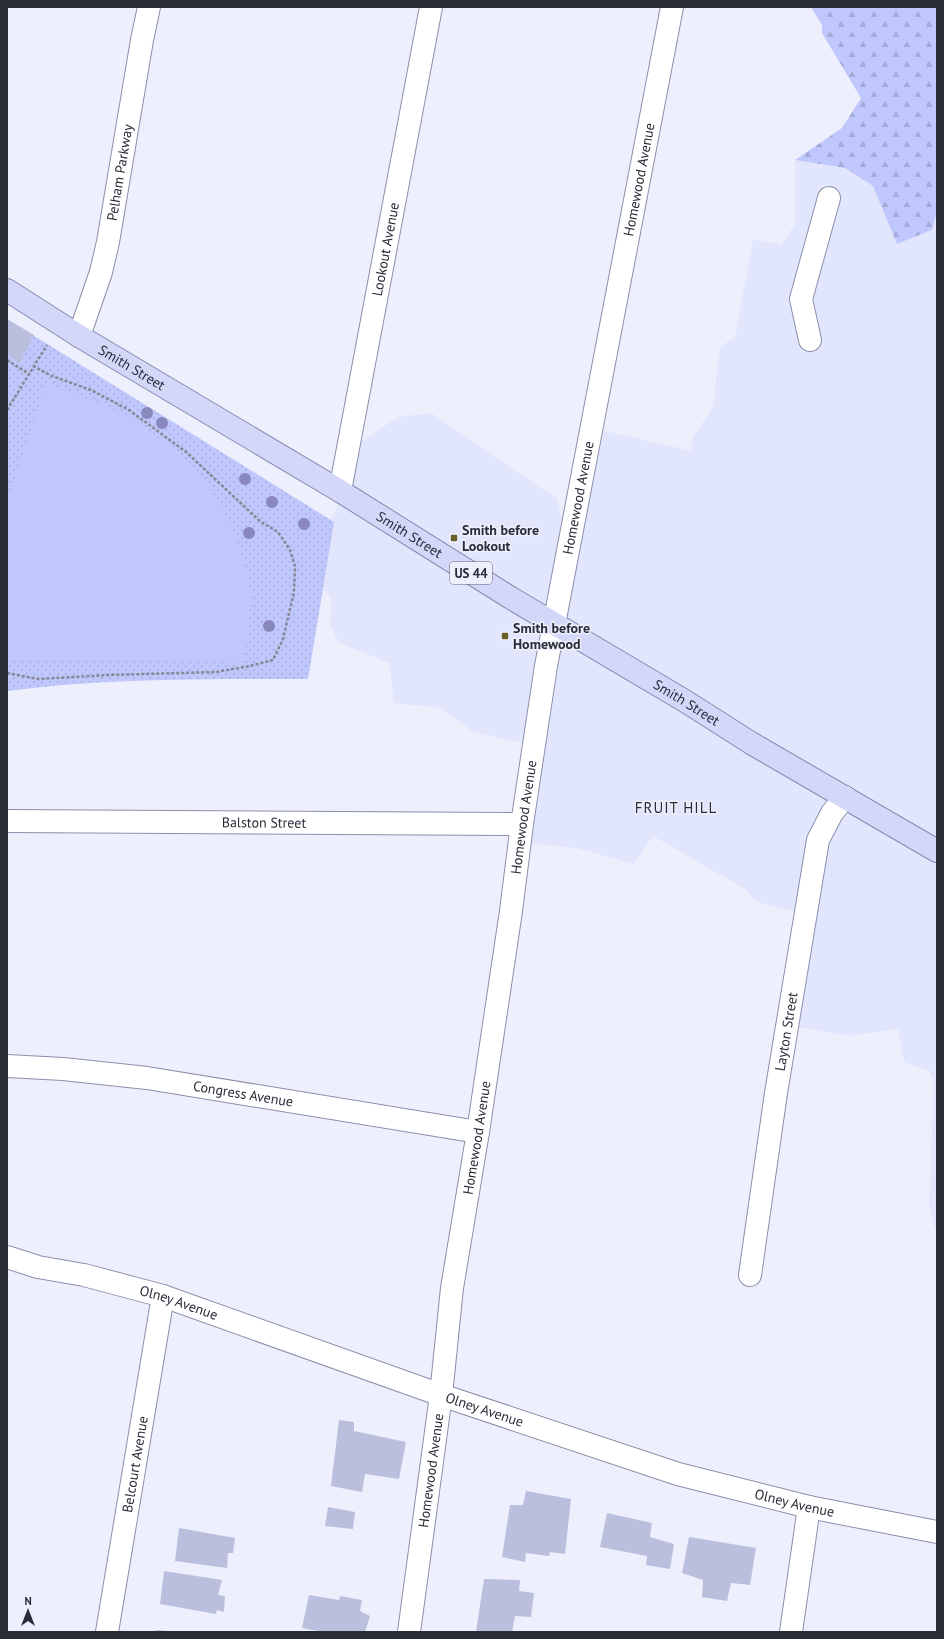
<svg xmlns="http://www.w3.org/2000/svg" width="944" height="1639" font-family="'PT Sans',sans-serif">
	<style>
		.built { fill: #e2e6fd }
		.forest { fill: url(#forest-firs) }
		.park { fill: url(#park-dots) }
		.pitch { fill: #c0c7fc }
		.building { fill: #bbbfde }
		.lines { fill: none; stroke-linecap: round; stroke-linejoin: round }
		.minor-casing { stroke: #8b8fac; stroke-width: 24 }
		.major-casing { stroke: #8489b2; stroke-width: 24 }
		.path { stroke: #868895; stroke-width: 2.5; stroke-dasharray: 3 2; stroke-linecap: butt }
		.minor { stroke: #fff; stroke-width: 22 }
		.major { stroke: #d3d7f8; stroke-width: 22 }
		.tree { fill: #8888bc }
		.poi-dot { fill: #685f2b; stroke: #edeffc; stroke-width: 1.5 }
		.labels { text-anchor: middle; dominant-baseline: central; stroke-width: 3; stroke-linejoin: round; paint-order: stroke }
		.shield { fill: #edeffc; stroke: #646672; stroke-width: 1 }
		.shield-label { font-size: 13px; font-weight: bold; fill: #292b37 }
		.street-label { font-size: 14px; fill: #292b37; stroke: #edeffc }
		.poi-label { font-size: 14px; font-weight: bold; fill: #292b37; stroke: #edeffc; text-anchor: start }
		.neighbourhood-label { font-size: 15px; letter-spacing: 1px; fill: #292b37; stroke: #edeffc }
	</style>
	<defs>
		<pattern id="forest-firs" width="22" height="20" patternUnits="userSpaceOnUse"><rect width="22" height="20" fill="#c0c7fc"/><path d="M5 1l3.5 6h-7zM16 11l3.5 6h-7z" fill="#a5abd9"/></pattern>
		<pattern id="park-dots" width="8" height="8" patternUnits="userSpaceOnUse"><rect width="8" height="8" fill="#c0c7fc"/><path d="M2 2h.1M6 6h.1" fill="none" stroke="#a5abd9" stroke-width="1.8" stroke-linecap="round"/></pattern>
	</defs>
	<rect width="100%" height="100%" fill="#edeffc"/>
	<!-- built -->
	<path class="built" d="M795,160L845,168L874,186L897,244L932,230L937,211V1235L929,1207L934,1082L929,1071L904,1062L898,1029L849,1036L792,1026L810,916L758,902L745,889L653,836L634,864L577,848L521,843L527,744L473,732L441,708L394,703L389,663L339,643L330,624L331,597L312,578L309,560L340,501L346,452L398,417L431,413L558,499L566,553L597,429L691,451L693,437L713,407L720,347L735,337L753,239L781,245L795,224Z"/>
	<!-- forest -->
	<path class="forest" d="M811,7H937V211L932,230L897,244L873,186L845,168L795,160L842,128L861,98L822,33V25Z"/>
	<!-- park -->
	<path class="park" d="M7,319L334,522L308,679C209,679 105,678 7,691Z"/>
	<!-- pitch -->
	<path class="pitch" d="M45,383L89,399L138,421L200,473L220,505L239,545L252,593L248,633L243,662L9,659L7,656V506Z"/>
	<!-- building -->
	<path class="building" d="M7,319L34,335L20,363L7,355Z
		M339,1420L354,1422V1431L406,1442L399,1479L365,1474L362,1492L331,1486Z
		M526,1491L571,1499L565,1554L550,1552L549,1556L526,1553L525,1562L502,1557L510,1505H523Z
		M328,1507L355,1512L353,1529L325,1526Z
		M607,1513L652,1523L650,1537L674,1544L670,1569L646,1565L647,1556L600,1547Z
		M179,1528L235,1538L233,1553H228L227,1568L175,1561Z
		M689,1537L756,1548L750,1585L731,1583L727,1601L702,1597L703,1580L682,1573Z
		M164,1571L222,1580L218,1595L225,1596L224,1612L217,1610L216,1614L160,1604Z
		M484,1579L520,1580L519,1591L534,1593L531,1617L515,1616L512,1632H476Z
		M309,1595L339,1600L340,1596L362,1600L360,1611L370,1616L365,1632H323L302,1628Z
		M156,1630L168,1631V1632H156Z"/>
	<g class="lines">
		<!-- minor casing -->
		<g class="minor-casing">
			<g id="minor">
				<path id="s1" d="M79,336L101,272L108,242L142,40L149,7"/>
				<path d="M810,340L801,299L829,198"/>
				<path id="s2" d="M340,491L431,7"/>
				<path id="s3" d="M7,821L522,824"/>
				<path id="s4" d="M7,1066L63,1069L147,1078L478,1132"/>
				<path id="s5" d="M7,1257L38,1267L84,1275L163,1296L441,1395L678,1474L809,1507L937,1532"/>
				<path id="s6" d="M750,1275L776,1093L818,840L832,813L845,797"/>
				<path id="s7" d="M107,1632L163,1296"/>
				<path id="s8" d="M409,1632L441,1395L452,1288L478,1132L511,911L522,824L546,666L672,7"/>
				<path d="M791,1632L809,1507"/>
			</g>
		</g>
		<!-- major casing -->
		<g class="major-casing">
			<g id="major">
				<path id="s9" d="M7,290L79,336L340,491L511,598L685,701L751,743L937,851"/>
			</g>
		</g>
		<!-- path -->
		<path class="path" d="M7,360L29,374
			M7,410L47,345
			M7,673L38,679L109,675L216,672L250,666L273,660L283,639L294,592L295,566L290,550L278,532L261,522L186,452L129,410L91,390L52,376L33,366"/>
		<!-- minor -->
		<use href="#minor" class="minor"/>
		<!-- major -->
		<use href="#major" class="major"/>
	</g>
	<!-- trees -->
	<g class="tree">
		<circle cx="147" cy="413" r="6"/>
		<circle cx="162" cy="423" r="6"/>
		<circle cx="245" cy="479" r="6"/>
		<circle cx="272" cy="502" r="6"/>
		<circle cx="304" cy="524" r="6"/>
		<circle cx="249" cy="533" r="6"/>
		<circle cx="269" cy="626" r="6"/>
	</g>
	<!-- markers -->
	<g class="poi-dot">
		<rect x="450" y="534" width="8" height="8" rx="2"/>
		<rect x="501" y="632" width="8" height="8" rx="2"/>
	</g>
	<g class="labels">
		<!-- shield labels -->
		<rect class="shield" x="450" y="562" width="42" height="22" rx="3"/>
		<g class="shield-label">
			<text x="471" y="573">US 44</text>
		</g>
		<!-- street labels -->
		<g class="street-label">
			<text stroke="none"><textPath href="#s1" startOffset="169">Pelham Parkway</textPath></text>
			<text stroke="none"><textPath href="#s8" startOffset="1471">Homewood Avenue</textPath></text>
			<text stroke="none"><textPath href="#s2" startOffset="246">Lookout Avenue</textPath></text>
			<text stroke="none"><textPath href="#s9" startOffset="147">Smith Street</textPath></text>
			<text stroke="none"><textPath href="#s8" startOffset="1147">Homewood Avenue</textPath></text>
			<text stroke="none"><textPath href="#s9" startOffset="471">Smith Street</textPath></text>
			<text stroke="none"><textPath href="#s9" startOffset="795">Smith Street</textPath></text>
			<text stroke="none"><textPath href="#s8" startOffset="823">Homewood Avenue</textPath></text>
			<text stroke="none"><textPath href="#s3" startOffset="257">Balston Street</textPath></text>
			<text stroke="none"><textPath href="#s6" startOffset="246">Layton Street</textPath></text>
			<text stroke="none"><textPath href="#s4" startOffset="238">Congress Avenue</textPath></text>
			<text stroke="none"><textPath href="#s8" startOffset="499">Homewood Avenue</textPath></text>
			<text stroke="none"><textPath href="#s5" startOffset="178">Olney Avenue</textPath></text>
			<text stroke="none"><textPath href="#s5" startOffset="502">Olney Avenue</textPath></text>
			<text stroke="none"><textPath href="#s7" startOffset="170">Belcourt Avenue</textPath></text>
			<text stroke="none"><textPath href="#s8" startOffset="163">Homewood Avenue</textPath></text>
			<text stroke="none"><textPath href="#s5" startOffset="826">Olney Avenue</textPath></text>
		</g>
		<!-- poi labels -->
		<g class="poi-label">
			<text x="462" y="530">Smith before<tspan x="462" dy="16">Lookout</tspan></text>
			<text x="513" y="628">Smith before<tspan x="513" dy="16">Homewood</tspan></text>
		</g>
		<!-- neighbourhood labels -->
		<g class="neighbourhood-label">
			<text x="676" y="807">FRUIT HILL</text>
		</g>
	</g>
	<!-- border -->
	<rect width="944" height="1639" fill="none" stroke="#292b37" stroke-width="16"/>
	<!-- north arrow -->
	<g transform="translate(28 1611)" stroke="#edeffc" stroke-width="3" paint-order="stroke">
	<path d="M0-3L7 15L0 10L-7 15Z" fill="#292b37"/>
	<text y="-6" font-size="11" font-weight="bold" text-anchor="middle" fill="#292b37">N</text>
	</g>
</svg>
